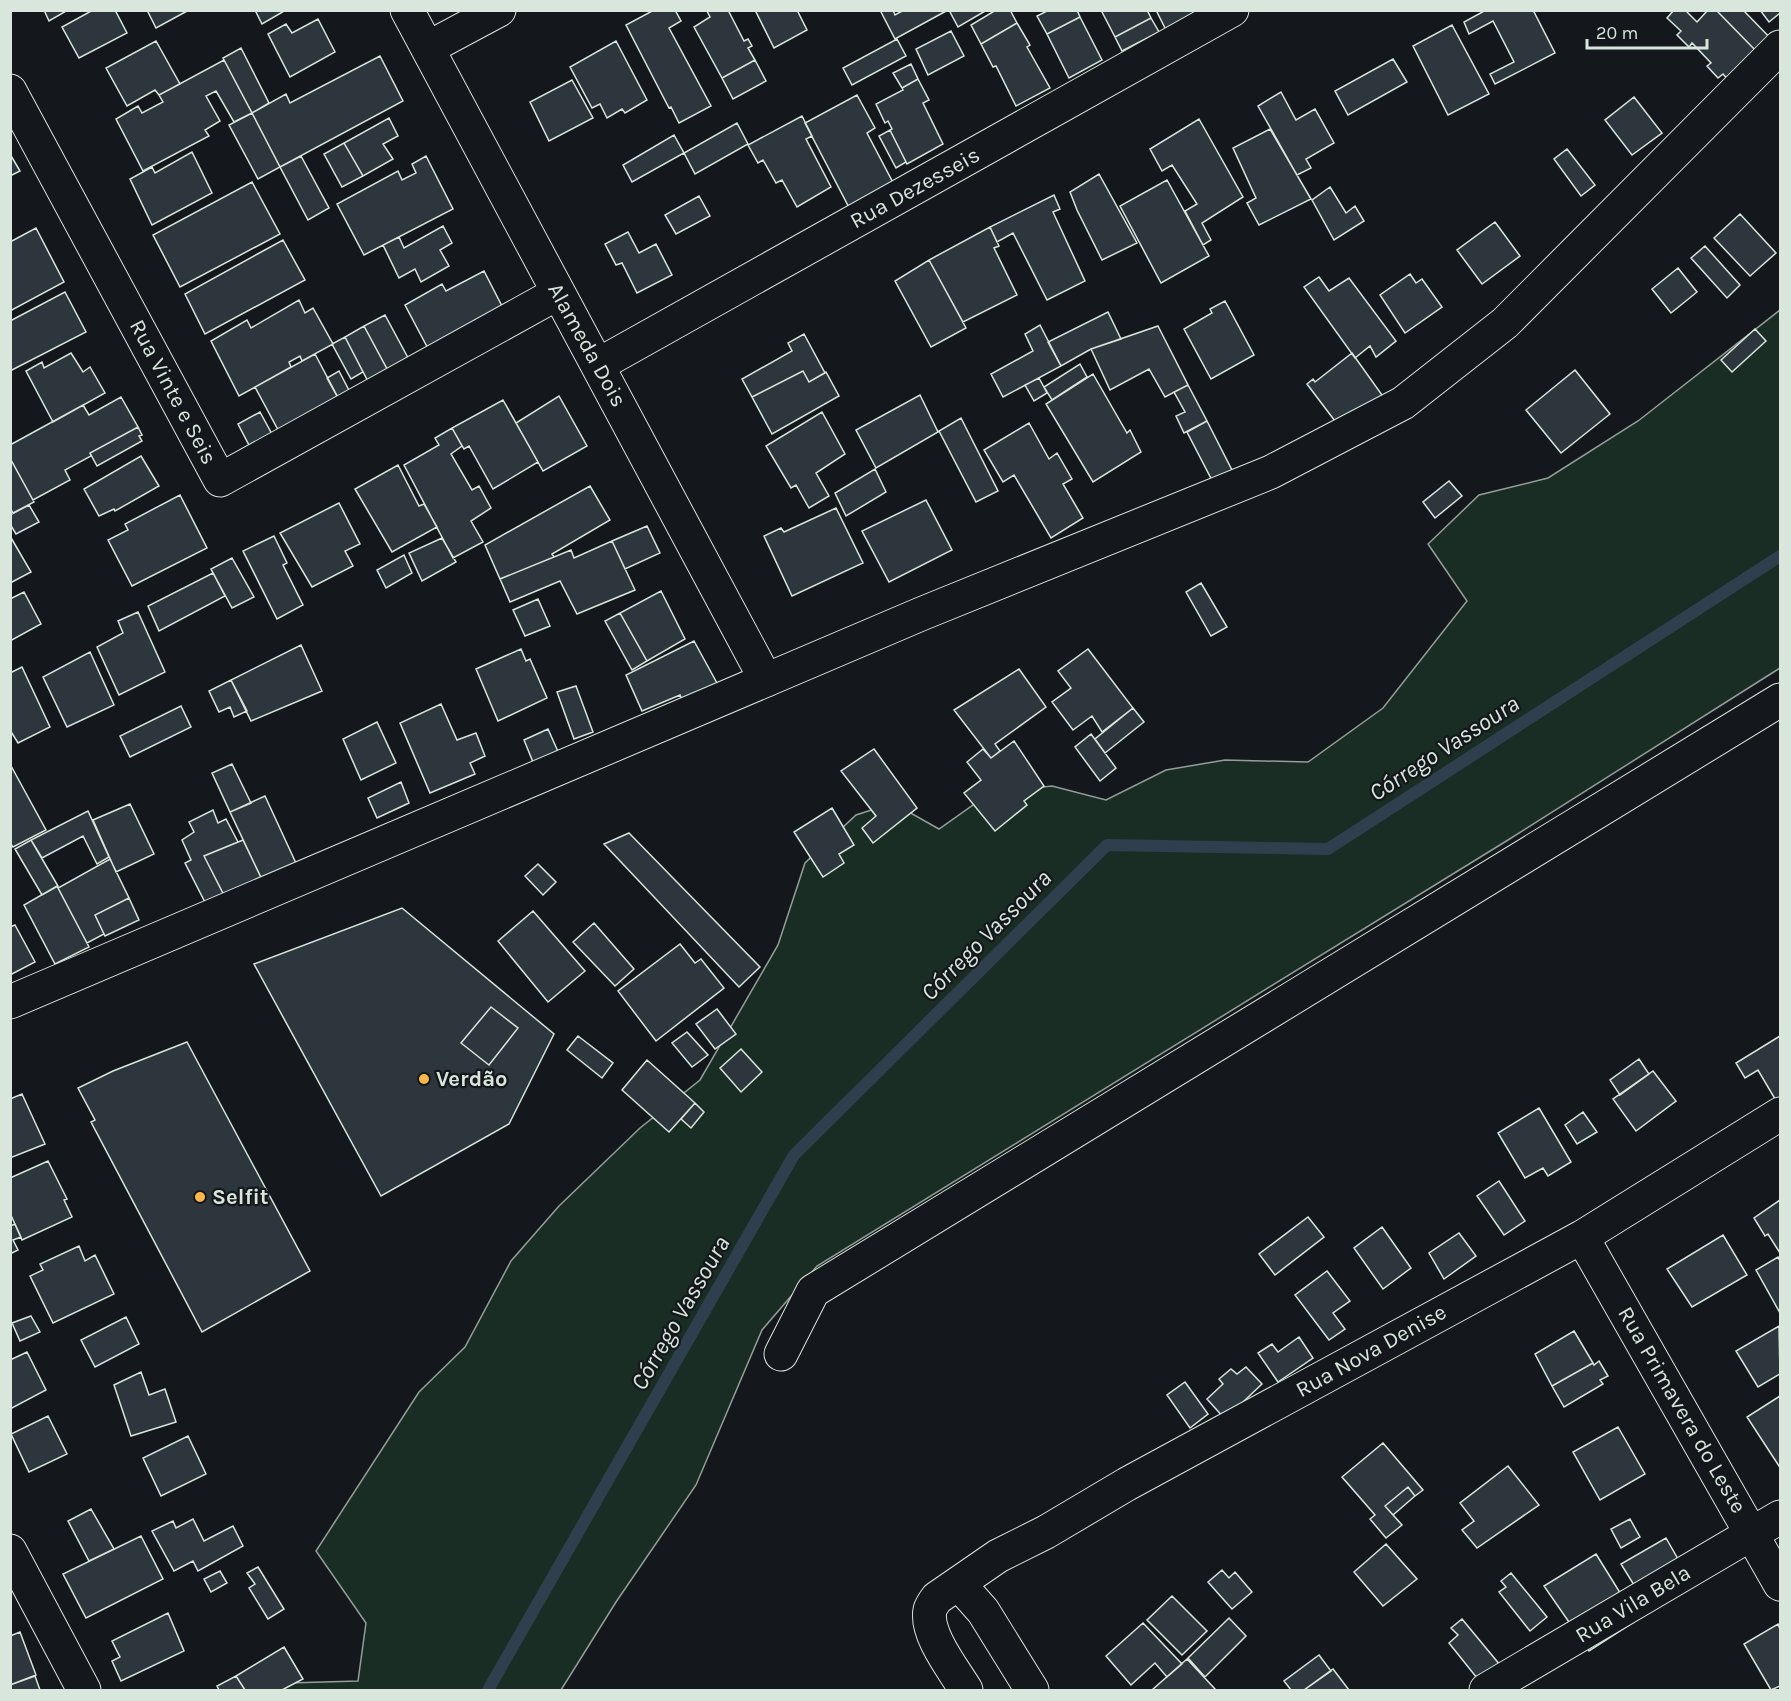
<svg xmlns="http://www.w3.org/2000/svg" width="1791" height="1701" font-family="Karla,sans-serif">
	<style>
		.green { fill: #1a2d24; stroke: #939e99; stroke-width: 1.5 }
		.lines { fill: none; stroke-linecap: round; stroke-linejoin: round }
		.stream { stroke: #2f3f4d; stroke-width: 12 }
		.building { fill: #2c363c; stroke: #d8e6dc; stroke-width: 1.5 }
		.minor-casing { stroke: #d8e6dc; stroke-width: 35 }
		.major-casing { stroke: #d8e6dc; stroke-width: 35 }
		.minor { stroke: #14181c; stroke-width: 33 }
		.major { stroke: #14181c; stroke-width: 33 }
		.poi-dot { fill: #ffb74d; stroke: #14181c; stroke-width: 2 }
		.labels { text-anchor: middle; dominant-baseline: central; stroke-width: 4.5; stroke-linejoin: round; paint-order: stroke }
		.street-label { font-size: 22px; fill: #d8e6dc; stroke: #14181c }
		.poi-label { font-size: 22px; font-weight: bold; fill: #d8e6dc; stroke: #14181c; text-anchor: start }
		.water-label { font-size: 24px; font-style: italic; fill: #d8e6dc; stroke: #14181c }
	</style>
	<rect width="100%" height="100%" fill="#14181c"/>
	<!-- green -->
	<path class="green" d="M1780,310V668L1508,840L817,1266L762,1330L696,1485L616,1602L561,1690H277L288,1683L358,1681L366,1623L316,1551L419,1392L465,1347L511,1261L559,1206L640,1128L700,1080L778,945L805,863L856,815L893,803L939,829L990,793L1052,786L1106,800L1166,770L1225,760L1308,762L1383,708L1467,601L1428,544L1479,495L1548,478L1638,421Z"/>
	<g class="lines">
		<!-- stream -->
		<path class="stream" d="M488,1690L794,1155L1107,845L1328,849L1780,556"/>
	</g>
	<!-- building -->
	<path class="building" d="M44,10H68L49,21Z
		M93,10H115L127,33L79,58L62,27Z
		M147,10H189L156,28Z
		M255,10H286L262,24Z
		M654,10H675L681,21L669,28L711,106L679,123L671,107L669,108L626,25Z
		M709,10H728L744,41L748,39L752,46L748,48L755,60L722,78L694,27L710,17L707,11Z
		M755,10H797L807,30L774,48Z
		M880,10H893L895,15L904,10H948L895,39Z
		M949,10H987L958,27Z
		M996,10H1010L1017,23L981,44L971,25Z
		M1049,10H1077L1080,17L1047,34L1037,16Z
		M1101,10H1147L1151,18L1115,37Z
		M1156,10H1202L1166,30Z
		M1486,10H1533L1555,53L1495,84L1490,74L1514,62L1493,21L1469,34L1464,22Z
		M1674,10H1685L1697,22L1708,10H1716L1759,54L1730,82L1723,74L1718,78L1707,66L1711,63L1692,43L1689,47L1677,35L1681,31L1667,18Z
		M1716,10H1743L1780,48L1759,54Z
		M1760,10H1780V13L1769,22Z
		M1080,17L1102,60L1069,78L1047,34Z
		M1151,18L1159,32L1122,51L1115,37Z
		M318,19L335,52L290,77L268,34L286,24L292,33Z
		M1017,23L1030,45L1027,47L1050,88L1016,106L996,66L993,67L981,44Z
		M1452,25L1489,94L1448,115L1413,46Z
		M951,31L964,56L928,75L916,49Z
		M897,39L906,56L852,85L843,68Z
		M156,41L180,84L159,95L155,90L127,106L106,68Z
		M616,41L647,100L625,113L622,109L607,118L600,104L592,108L570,67Z
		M241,48L269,103L252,113L223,58Z
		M380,56L403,101L280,167L252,113L286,94L290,103Z
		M1393,59L1407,82L1348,115L1335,91Z
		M224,60L252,113L234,122L216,91L206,96L220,121L205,130L209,136L143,171L116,119L138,106L142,113L163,102L159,95Z
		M755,60L766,81L733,99L722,78Z
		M911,64L918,79L902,88L893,73Z
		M918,79L929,100L923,103L943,144L907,164L890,130L892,129L888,121L885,123L876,104L903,90L902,88Z
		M572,80L593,118L549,141L530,102Z
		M1281,92L1296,120L1315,109L1334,143L1306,159L1311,168L1297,175L1258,106Z
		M857,95L875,128L867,133L899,194L854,217L805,123Z
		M1634,97L1662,133L1632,155L1605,120Z
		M252,113L280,167L258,179L229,125Z
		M802,116L812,136L806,139L831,187L797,207L782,180L776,183L763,160L758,163L748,145Z
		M389,118L398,136L383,144L393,159L363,176L344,143Z
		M1199,119L1243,197L1202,223L1211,240L1203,245L1185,211L1197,204L1172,165L1162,171L1150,149Z
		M737,123L748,144L695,174L684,153Z
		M1270,129L1311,199L1259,225L1247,203L1256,198L1233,148Z
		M890,130L906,162L896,168L879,136Z
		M674,135L684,153L632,182L623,165Z
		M344,143L363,176L342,187L324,154Z
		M1567,149L1595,185L1581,196L1554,159Z
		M192,152L212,193L152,225L130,179L152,167L155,173Z
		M10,154L20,171L10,176Z
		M301,156L329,208L308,220L280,167Z
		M426,156L453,209L364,255L337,204L398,171L402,180L416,173L412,164Z
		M1099,174L1137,243L1102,260L1077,210L1070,192Z
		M1167,180L1209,256L1161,283L1120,206Z
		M252,182L280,234L180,287L153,235Z
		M1330,187L1346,213L1355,206L1364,221L1334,240L1312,200Z
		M1054,195L1060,209L1053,212L1085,281L1047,300L1013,233L997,242L990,227Z
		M699,196L710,216L676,234L665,215Z
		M1740,214L1776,253L1750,276L1714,238Z
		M1495,222L1520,256L1482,284L1457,250Z
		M443,226L452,243L440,250L449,266L421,282L415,269L399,278L383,245L399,237L404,248Z
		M990,227L999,246L994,248L1017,295L963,322L929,260Z
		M36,228L64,282L10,311V242Z
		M628,232L639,253L656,244L672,275L637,293L622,263L616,265L605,244Z
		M283,240L305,280L205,334L185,294Z
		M1705,246L1740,285L1727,298L1691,258Z
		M929,260L966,328L931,347L895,281Z
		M1678,268L1697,292L1671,313L1652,289Z
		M484,271L504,310L433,358L405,305L442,284L446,291Z
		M1410,274L1416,283L1422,279L1442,307L1405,333L1380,295Z
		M1319,277L1329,291L1349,278L1396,341L1376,357L1370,346L1355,358L1304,287Z
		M65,292L86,332L10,371V321Z
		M299,300L305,313L313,308L333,344L302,361L300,356L289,362L291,367L239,396L211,341L247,320L251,328Z
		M1225,301L1254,355L1211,379L1184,329L1212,313L1210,309Z
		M1108,312L1121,339L1091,349L1061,366L1048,342Z
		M385,315L414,369L393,380L364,326Z
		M1040,325L1061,366L1003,397L991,374L1033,351L1025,334Z
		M364,326L393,380L373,391L345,337Z
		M1158,326L1188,385L1165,397L1149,369L1110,390L1091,349Z
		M1755,329L1766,341L1732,372L1721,360Z
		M804,334L825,373L809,382L803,371L752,397L742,379L792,351L788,343Z
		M345,337L363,372L351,379L332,344Z
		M71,353L83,372L90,367L105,393L53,422L26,371L42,362L44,368Z
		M1352,353L1387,402L1344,433L1307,384L1313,379L1315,382Z
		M315,354L343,407L283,439L255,387Z
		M1080,364L1087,377L1052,400L1044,387Z
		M1575,370L1610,414L1561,453L1526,410Z
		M339,371L354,400L343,407L327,378Z
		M803,371L809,382L826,372L839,396L772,434L752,397Z
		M1093,374L1127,433L1130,430L1141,452L1093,482L1046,404Z
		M1039,378L1047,393L1034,401L1025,385Z
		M1188,385L1207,421L1184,433L1176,416L1185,412L1174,392Z
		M920,395L938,432L876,468L856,430Z
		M559,396L587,446L543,471L516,423Z
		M121,397L138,427L90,453L91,456L65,470L70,480L33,500L10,458V445L83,405L89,415Z
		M503,400L538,462L493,489L469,446L464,449L452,428Z
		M260,412L273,436L250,447L238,424Z
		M822,412L845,454L816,473L829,496L809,508L796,485L791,488L766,446Z
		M961,418L998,491L976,502L939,431Z
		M1207,421L1236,478L1216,488L1187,432Z
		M1029,423L1049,459L1057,453L1072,479L1063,484L1083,518L1051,538L1014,475L1003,482L984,450Z
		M138,427L142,435L139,436L142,441L97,466L90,453Z
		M452,428L462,446L451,454L472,490L479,486L491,508L471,521L483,542L453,558L404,465L439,445L435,438Z
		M141,456L159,486L115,511L114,509L99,516L84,489Z
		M10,458L34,502L13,513L10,508Z
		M398,465L419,506L424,504L437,527L392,552L355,489Z
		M875,469L886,492L846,516L835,493Z
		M1449,481L1462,496L1435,518L1423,502Z
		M590,486L610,520L552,554L554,557L500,579L485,545Z
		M180,495L207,548L132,586L108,540L128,530L125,524Z
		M926,500L952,550L889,582L862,531Z
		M339,503L360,544L345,551L353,566L312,587L280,533Z
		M29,505L39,522L16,534L10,524V515Z
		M836,508L863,563L792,596L764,536L781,528L784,532Z
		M647,526L660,553L625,569L612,541Z
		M10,536L31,572L12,582L10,580Z
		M274,536L287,563L283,565L303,605L277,619L243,551Z
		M442,538L456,562L422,581L409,553Z
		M612,541L635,590L577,614L560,581L510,602L500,579L571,550L574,558Z
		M404,555L412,573L386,588L377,570Z
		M232,558L254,597L232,608L211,569Z
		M213,573L225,596L159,631L148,606Z
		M1201,583L1227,627L1211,636L1186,592Z
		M661,591L685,639L647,661L620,613Z
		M24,592L41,624L10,641V599Z
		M538,599L550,626L525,636L513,610Z
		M138,612L165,672L119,695L97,647L123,633L118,621Z
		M620,613L647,661L632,670L605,621Z
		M694,641L723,694L686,709L680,695L642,711L626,675Z
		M301,645L322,691L251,721L231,680Z
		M521,649L526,661L530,659L547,698L498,721L476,669Z
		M1088,649L1133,708L1102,732L1092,716L1073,730L1052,702L1071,688L1058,671Z
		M90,652L114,705L67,727L43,677Z
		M22,667L50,727L18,743L10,730V673Z
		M1019,669L1046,707L995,744L1000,751L991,758L954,710Z
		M231,680L247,711L234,717L230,707L219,712L209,691Z
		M576,686L593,732L574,739L557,692Z
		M441,704L457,740L476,733L485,756L470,763L475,774L430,793L400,723Z
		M181,706L191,727L130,757L120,736Z
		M1133,708L1144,722L1105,753L1095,739Z
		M377,722L396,763L361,780L343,739Z
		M548,729L560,756L535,767L524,740Z
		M1091,734L1116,768L1100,781L1075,747Z
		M1014,741L1044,786L1024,801L1027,805L995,831L964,793L981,780L967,762L983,749L991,758Z
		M874,749L917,808L873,843L862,828L876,816L841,771Z
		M10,764L46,830L13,847L10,843Z
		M232,764L251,803L230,812L212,773Z
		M401,782L409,803L377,818L368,798Z
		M265,796L301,874L266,888L230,812Z
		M130,804L154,854L116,872L93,820Z
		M832,808L854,845L839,854L844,863L823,877L794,832Z
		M213,810L218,823L226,819L238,842L204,856L228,903L210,912L185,863L191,860L182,840L194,832L189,822Z
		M88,811L109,857L97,864L83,836L42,858L31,840Z
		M629,833L760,967L739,987L604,844Z
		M31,840L58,886L42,895L15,849Z
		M243,840L266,888L228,903L204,856Z
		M110,859L129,898L95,915L104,934L87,943L58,888Z
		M538,864L556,882L543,895L525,876Z
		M57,886L89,947L55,964L24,905Z
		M129,898L139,920L105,936L95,915Z
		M402,908L554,1034L509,1124L381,1196L254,964Z
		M533,911L585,971L548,1002L498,941Z
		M594,923L634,969L615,986L573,942Z
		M15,925L35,962L10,975V927Z
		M680,944L695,963L701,959L724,988L656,1041L618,991Z
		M491,1007L518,1028L489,1065L461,1043Z
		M717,1009L736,1034L715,1049L696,1024Z
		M687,1032L708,1055L692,1067L672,1043Z
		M578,1036L613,1063L602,1078L567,1050Z
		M1780,1036V1103L1778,1104L1758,1070L1745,1078L1736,1063Z
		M187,1042L310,1271L202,1332L91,1122L95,1120L78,1088L113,1071Z
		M741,1049L762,1072L741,1092L720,1068Z
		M1639,1059L1649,1074L1620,1095L1610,1080Z
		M647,1060L695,1103L669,1132L622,1090Z
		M1653,1071L1676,1101L1636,1131L1613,1099Z
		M22,1094L45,1144L10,1158V1099Z
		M695,1103L704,1112L691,1128L681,1119Z
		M1539,1108L1571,1162L1548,1176L1543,1168L1525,1178L1498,1133Z
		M1583,1112L1597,1132L1577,1144L1565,1125Z
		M48,1161L67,1199L64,1200L72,1217L22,1240L10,1213V1178Z
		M1499,1181L1525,1221L1504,1235L1477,1196Z
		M1780,1200V1253L1768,1234L1765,1236L1754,1218Z
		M1308,1217L1324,1237L1275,1275L1259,1254Z
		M15,1224L21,1237L13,1240L18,1250L10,1254V1226Z
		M1382,1227L1411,1268L1383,1289L1354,1248Z
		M1459,1233L1476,1256L1444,1279L1429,1253Z
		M1723,1235L1747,1275L1692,1307L1667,1269Z
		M79,1246L85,1261L95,1255L114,1294L53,1323L30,1276L43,1270L40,1264Z
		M1778,1257L1780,1261V1313L1756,1270Z
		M1327,1271L1350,1301L1333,1313L1345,1329L1329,1340L1295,1295Z
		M31,1316L40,1332L20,1341L12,1323Z
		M126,1317L139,1344L95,1367L81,1340Z
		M1779,1326L1780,1374L1758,1387L1736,1351Z
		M1574,1331L1593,1363L1552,1386L1535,1354Z
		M1299,1337L1313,1358L1278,1382L1258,1353L1272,1344L1278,1352Z
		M27,1352L46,1390L10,1409V1360Z
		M1599,1361L1608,1376L1600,1380L1603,1384L1564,1407L1552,1386L1593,1363L1594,1365Z
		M1246,1367L1262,1384L1225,1419L1207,1399L1223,1384L1219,1379L1231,1369L1237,1374Z
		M141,1372L149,1395L165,1389L176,1422L131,1436L114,1385Z
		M1185,1382L1208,1414L1190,1428L1167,1395Z
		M1780,1396V1465L1779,1466L1747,1417Z
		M48,1416L67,1454L29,1472L11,1434Z
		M1618,1427L1645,1474L1600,1500L1573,1452Z
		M188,1436L206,1474L161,1496L143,1458Z
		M1383,1443L1423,1490L1415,1496L1408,1487L1385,1506L1402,1525L1386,1538L1370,1519L1375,1515L1342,1477Z
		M1508,1466L1539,1505L1477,1548L1462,1530L1474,1521L1460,1503Z
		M1408,1487L1415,1496L1393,1515L1385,1506Z
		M91,1509L114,1549L89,1561L68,1521Z
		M193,1519L204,1541L233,1526L243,1546L198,1571L193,1561L174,1571L152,1531L173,1521L176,1528Z
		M1630,1519L1640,1537L1621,1548L1611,1529Z
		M141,1536L163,1579L86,1618L63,1574Z
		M1666,1538L1678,1559L1634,1585L1621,1564Z
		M1386,1544L1417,1579L1383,1606L1354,1572Z
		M1596,1554L1637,1620L1589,1651L1544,1586Z
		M258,1567L284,1609L268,1619L249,1588L255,1584L247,1573Z
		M1222,1570L1229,1578L1235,1572L1252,1592L1232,1609L1208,1582Z
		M220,1571L227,1583L211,1592L204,1579Z
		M1511,1573L1547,1617L1530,1631L1499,1592L1506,1587L1501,1581Z
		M1172,1596L1207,1631L1182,1655L1147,1620Z
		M168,1613L184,1651L121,1681L112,1661L120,1657L112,1641Z
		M1229,1618L1246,1636L1205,1677L1188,1658Z
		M1462,1619L1505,1671L1485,1688L1449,1643L1458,1635L1451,1628Z
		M1143,1623L1182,1664L1167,1677L1155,1663L1131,1685L1106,1656Z
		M1778,1624L1780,1629V1686L1771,1690L1744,1644Z
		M20,1632L36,1675L10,1685V1636Z
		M284,1647L303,1679L282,1690H245L236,1676Z
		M1319,1655L1331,1671L1304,1690H1291L1284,1681Z
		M1187,1659L1216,1690H1152Z
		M1333,1669L1349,1690H1304Z
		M35,1676L40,1690H10V1685Z
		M236,1676L245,1690H219L217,1686Z"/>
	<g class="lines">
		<!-- minor casing -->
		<g class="minor-casing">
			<path id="minor" d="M407,10L766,680
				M428,48L499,10
				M10,91L220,480L558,293
				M598,365L1232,10
				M1582,1237L1780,1584
				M781,1354L813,1291L1780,700
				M10,1551L84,1690
				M959,1584L983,1611L1032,1690
				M966,1690C954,1670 925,1634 930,1610C931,1606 934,1602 937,1598L998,1556L1046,1532L1127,1484L1582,1237L1780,1114
				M1486,1690L1780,1517"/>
		</g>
		<!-- major casing -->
		<g class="major-casing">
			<path id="major" d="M10,1002L921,614L1271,472L1403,403L1505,323L1780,47"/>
		</g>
		<!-- minor -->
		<use href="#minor" class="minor"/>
		<!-- major -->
		<use href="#major" class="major"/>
	</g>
	<!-- markers -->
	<g class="poi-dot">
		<circle cx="424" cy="1079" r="6"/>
		<circle cx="200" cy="1197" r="6"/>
	</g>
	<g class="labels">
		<!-- street labels -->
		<g class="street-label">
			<text transform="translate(915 188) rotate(-29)">Rua Dezesseis</text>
			<text transform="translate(587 345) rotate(61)">Alameda Dois</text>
			<text transform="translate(173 392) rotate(62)">Rua Vinte e Seis</text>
			<text transform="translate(1371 1351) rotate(-29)">Rua Nova Denise</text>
			<text transform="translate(1682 1410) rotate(60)">Rua Primavera do Leste</text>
			<text transform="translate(1633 1604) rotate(-31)">Rua Vila Bela</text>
		</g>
		<!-- poi labels -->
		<g class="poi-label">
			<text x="436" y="1079">Verdão</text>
			<text x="212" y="1197">Selfit</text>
		</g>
		<!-- water labels -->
		<g class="water-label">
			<text transform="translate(1444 748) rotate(-33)">Córrego Vassoura</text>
			<text transform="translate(986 935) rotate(-45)">Córrego Vassoura</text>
			<text transform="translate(680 1313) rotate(-60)">Córrego Vassoura</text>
		</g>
	</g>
	<!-- border -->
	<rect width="1791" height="1701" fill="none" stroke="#d8e6dc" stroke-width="24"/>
	<!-- scale -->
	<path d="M1587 39v9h120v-9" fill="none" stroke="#d8e6dc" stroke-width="3"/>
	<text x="1596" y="39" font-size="18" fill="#d8e6dc" stroke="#14181c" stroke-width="4.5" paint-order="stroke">20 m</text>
</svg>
